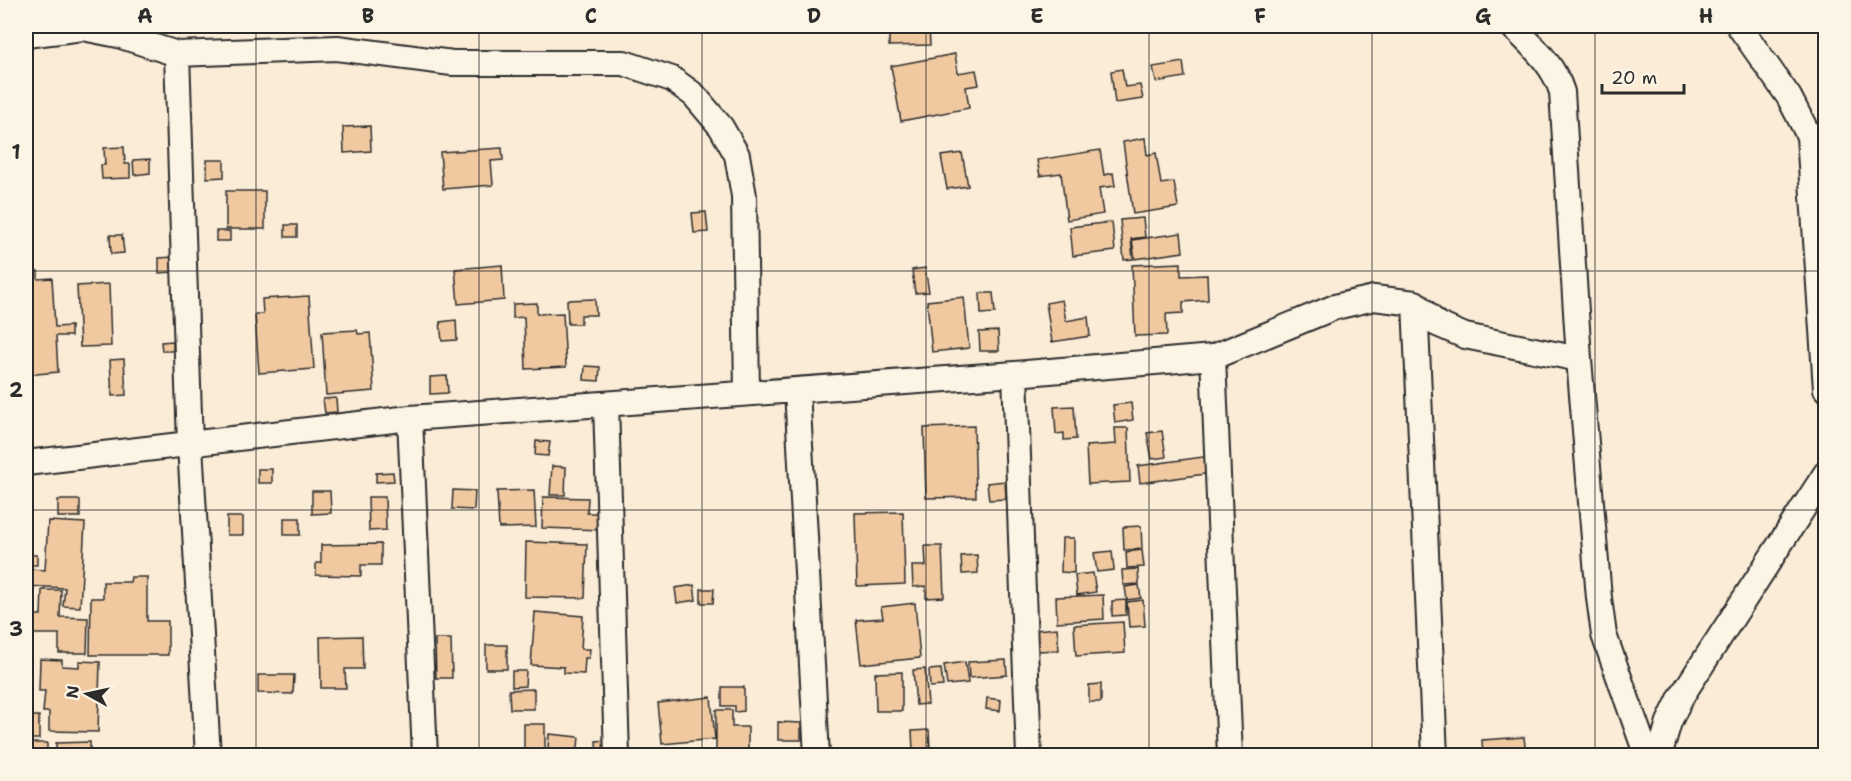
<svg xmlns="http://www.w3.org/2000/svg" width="1851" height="781" font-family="'Shantell Sans',sans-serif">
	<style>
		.building { fill: #f1c9a1; stroke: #2b2b2b; stroke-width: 1.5 }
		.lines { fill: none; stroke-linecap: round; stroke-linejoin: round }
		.minor-casing { stroke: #2b2b2b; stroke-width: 28 }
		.minor { stroke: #fcf5e5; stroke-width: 24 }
		.grid { fill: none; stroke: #2b2b2b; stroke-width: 1.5; stroke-opacity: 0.55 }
		.neatline { fill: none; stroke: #2b2b2b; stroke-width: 2 }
		.grid-label { font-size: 20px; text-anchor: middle; font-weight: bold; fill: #2b2b2b }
	</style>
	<rect width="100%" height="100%" fill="#faecd7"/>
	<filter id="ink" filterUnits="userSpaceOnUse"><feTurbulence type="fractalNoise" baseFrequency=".0167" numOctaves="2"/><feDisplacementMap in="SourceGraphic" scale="12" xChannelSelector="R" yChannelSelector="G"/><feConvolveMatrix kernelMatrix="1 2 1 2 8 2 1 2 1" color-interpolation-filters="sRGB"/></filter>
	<g filter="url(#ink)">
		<!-- building -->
		<path class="building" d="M929,28L930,45L889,46V30Z
			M955,54L958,73L976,70L979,85L966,87L969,108L901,121L891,66Z
			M1183,62L1185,77L1156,82L1153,67Z
			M1122,69L1125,87L1140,85L1143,99L1115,103L1111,71Z
			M370,126L371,151L344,153L343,127Z
			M1145,138L1147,155L1156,153L1161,184L1174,182L1178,207L1133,214L1123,142Z
			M124,147L125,164H130V178L102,179L101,165H105L104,148Z
			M502,148L503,160L491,161L493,185L443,189L440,152Z
			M1100,150L1104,175L1113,173L1115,186L1099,188L1103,214L1067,220L1061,173L1040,176L1037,160Z
			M962,153L968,186L947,189L941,156Z
			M150,159V173L134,175L133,160Z
			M207,160H224V177L207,178Z
			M226,191H265V229H226Z
			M706,212L708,232L694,233L692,213Z
			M1143,218L1145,237L1131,239L1133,259L1124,260L1120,220Z
			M1112,222L1115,251L1073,256L1070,227Z
			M285,225H297V237H285Z
			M216,231H230V241H216Z
			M1181,233L1183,252L1135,259L1132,240Z
			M110,235H122L124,253L111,254Z
			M174,257V272L159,273V258Z
			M1181,263V276L1207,275L1208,300L1183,302V313L1166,314L1167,335L1135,336L1132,265Z
			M502,265L504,300L458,304L455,269Z
			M925,268L929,292L915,293L912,270Z
			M38,271V279L52,278L55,327L71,326V336H56L58,372L26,375V272Z
			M109,284L111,346L80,347L77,286Z
			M980,293H993L995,313L981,314Z
			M309,296L314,369L259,373L255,314H263L262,299Z
			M964,297L969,348L932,352L927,301Z
			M595,299L596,315H581V324H568L567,300Z
			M1062,300L1066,321L1088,317L1090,336L1052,342L1046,303Z
			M537,303V314L563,313L566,367L526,369L524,317L513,318V304Z
			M456,320L457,340L442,341L440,322Z
			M357,330L358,334L370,333L374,391L326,395L322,332Z
			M998,331L999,351H980L979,332Z
			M173,341V351H162L161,342Z
			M124,359L126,395L112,396L110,360Z
			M585,366L600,367L599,381L584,380Z
			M447,376L448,393L430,394V377Z
			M336,398L337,412L325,413L323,399Z
			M1131,403L1133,420L1115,423L1113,405Z
			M1074,406L1076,439L1064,440V433L1056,434L1054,407Z
			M974,426L976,497L926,498L924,428Z
			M1115,428H1128L1130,482L1088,484L1086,446L1116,444Z
			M1162,431L1166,457L1152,459L1147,433Z
			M536,441L550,442L548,456L535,455Z
			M1210,456L1212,473L1140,483L1138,466Z
			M552,466L566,467L565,495H550Z
			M258,469H272V483H258Z
			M393,472L394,481L376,482V473Z
			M1005,481L1006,499L989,500L987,483Z
			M453,490L475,491L474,510L452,509Z
			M534,490L536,527L499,528L497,491Z
			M312,491H330L331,513L312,514Z
			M368,497H385L386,530L369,531Z
			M543,497L588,498L587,513H604L603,530L542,528Z
			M58,500H80V517H58Z
			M903,512L905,584L857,586L855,513Z
			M227,517H243V535H227Z
			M284,518H300V535H284Z
			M48,521L85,523L80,607L63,606L65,588L26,586L27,569L45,570Z
			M1141,526L1142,549L1124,550L1123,527Z
			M1062,538H1074V573L1061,572Z
			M526,542L587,544L585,598L525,597Z
			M381,544V565H361V576L316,575V563H321V545Z
			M925,546H942L944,597L926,598V586L913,587L912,566H926Z
			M1142,550L1144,567L1127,568L1126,552Z
			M1112,551L1114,570L1097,572L1094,553Z
			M26,555H37V565H26Z
			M977,555L978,573L962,574L961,556Z
			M1138,569L1139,584L1123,585L1122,570Z
			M1093,573L1096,592L1077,595L1075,575Z
			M131,577H147V621H168V655H90L91,598H103V582H130Z
			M694,585L696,600L677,603L675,588Z
			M1139,585L1141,598L1127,600L1125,587Z
			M701,589H714L713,603H701Z
			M42,590H61L60,617L88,618L87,653H59V634H32L33,615H41Z
			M1103,595L1104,619L1057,622L1056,597Z
			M1126,600V615L1112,616V601Z
			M1143,600L1145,626L1129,627L1127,602Z
			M915,603L920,658L861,664L856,620L883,618L881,607Z
			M535,612L583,616L581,649H590L589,658H585L584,674L564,673V667L531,665Z
			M1123,622L1125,653L1076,656L1074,625Z
			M1057,628L1059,650L1037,651L1036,630Z
			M362,636L363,669H345L346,688H321L320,637Z
			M435,639H451L452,678H436Z
			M486,645H507V669H486Z
			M40,659L62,660V666L79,667V661L100,662L98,732L49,731V712H43L45,691H39Z
			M1006,660L1007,675L969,678L968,662Z
			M965,662L968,683L947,685L944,665Z
			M925,669L928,704L916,705L913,670Z
			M941,669L943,686L930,687L929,670Z
			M512,671H526L525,686L512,687Z
			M902,672V711H876L875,673Z
			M258,675H294L293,694L258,693Z
			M1101,684V702H1089V685Z
			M722,687H744V711L735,712V706H722Z
			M534,689V709H510L509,690Z
			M711,697L715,739L662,744L658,703Z
			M987,698L1001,700L1000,711L986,709Z
			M716,710H732V727H748V750H760V756H732V751H716Z
			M26,716H39V739H26Z
			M778,722L801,723V740H778Z
			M524,724H545V753H524Z
			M929,730L930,748L913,750L912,731Z
			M549,734L579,737L577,756L558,755L559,750L548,749Z
			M1524,737L1526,756H1483L1482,740Z
			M608,740L609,753L597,754L596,741Z
			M90,742V756H56V743Z
			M26,743H47V756H26Z"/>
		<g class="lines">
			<!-- minor casing -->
			<g class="minor-casing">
				<path id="minor" d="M1512,26C1533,47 1553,63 1562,92L1579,359L1599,598L1604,635L1647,756
					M1739,26L1789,97L1809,136L1826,389
					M26,35L83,28L118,35L177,54L337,48L452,63H624L672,79L694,95L721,127L737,155L744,196L747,393
					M177,54L190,445L208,756
					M1415,303L1435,756
					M1213,357L1230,756
					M1015,374L1029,756
					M797,390L817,756
					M606,404L617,756
					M26,463L410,418
					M425,756L410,418L1015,374L1213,357L1335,307L1374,298L1415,303L1437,324L1465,336L1579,359
					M1659,756L1669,722L1681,697L1826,473"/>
			</g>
			<!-- minor -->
			<use href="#minor" class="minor"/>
		</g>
	</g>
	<!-- grid -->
	<path class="grid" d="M256,26V756M479,26V756M702,26V756M926,26V756M1149,26V756M1372,26V756M1595,26V756M26,271H1826M26,510H1826"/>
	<!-- margin -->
	<rect width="1851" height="781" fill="none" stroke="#fcf5e5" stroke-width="66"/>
	<!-- north arrow -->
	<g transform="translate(87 694) rotate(278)" stroke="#fcf5e5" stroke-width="4.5" paint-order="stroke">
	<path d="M0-4.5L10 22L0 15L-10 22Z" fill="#2b2b2b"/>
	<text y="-9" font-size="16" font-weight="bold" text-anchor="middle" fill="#2b2b2b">N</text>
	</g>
	<!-- scale -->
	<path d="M1602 84v9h82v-9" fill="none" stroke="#2b2b2b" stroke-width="3"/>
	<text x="1611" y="84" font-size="18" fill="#2b2b2b" stroke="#fcf5e5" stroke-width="4.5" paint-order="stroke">20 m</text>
	<rect x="33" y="33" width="1785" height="715" class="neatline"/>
	<g class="grid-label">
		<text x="145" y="23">A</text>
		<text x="368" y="23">B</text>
		<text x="591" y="23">C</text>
		<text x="814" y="23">D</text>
		<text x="1037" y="23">E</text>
		<text x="1260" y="23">F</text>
		<text x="1483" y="23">G</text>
		<text x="1706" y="23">H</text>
		<text x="16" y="159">1</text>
		<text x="16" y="397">2</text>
		<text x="16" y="636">3</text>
	</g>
</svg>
